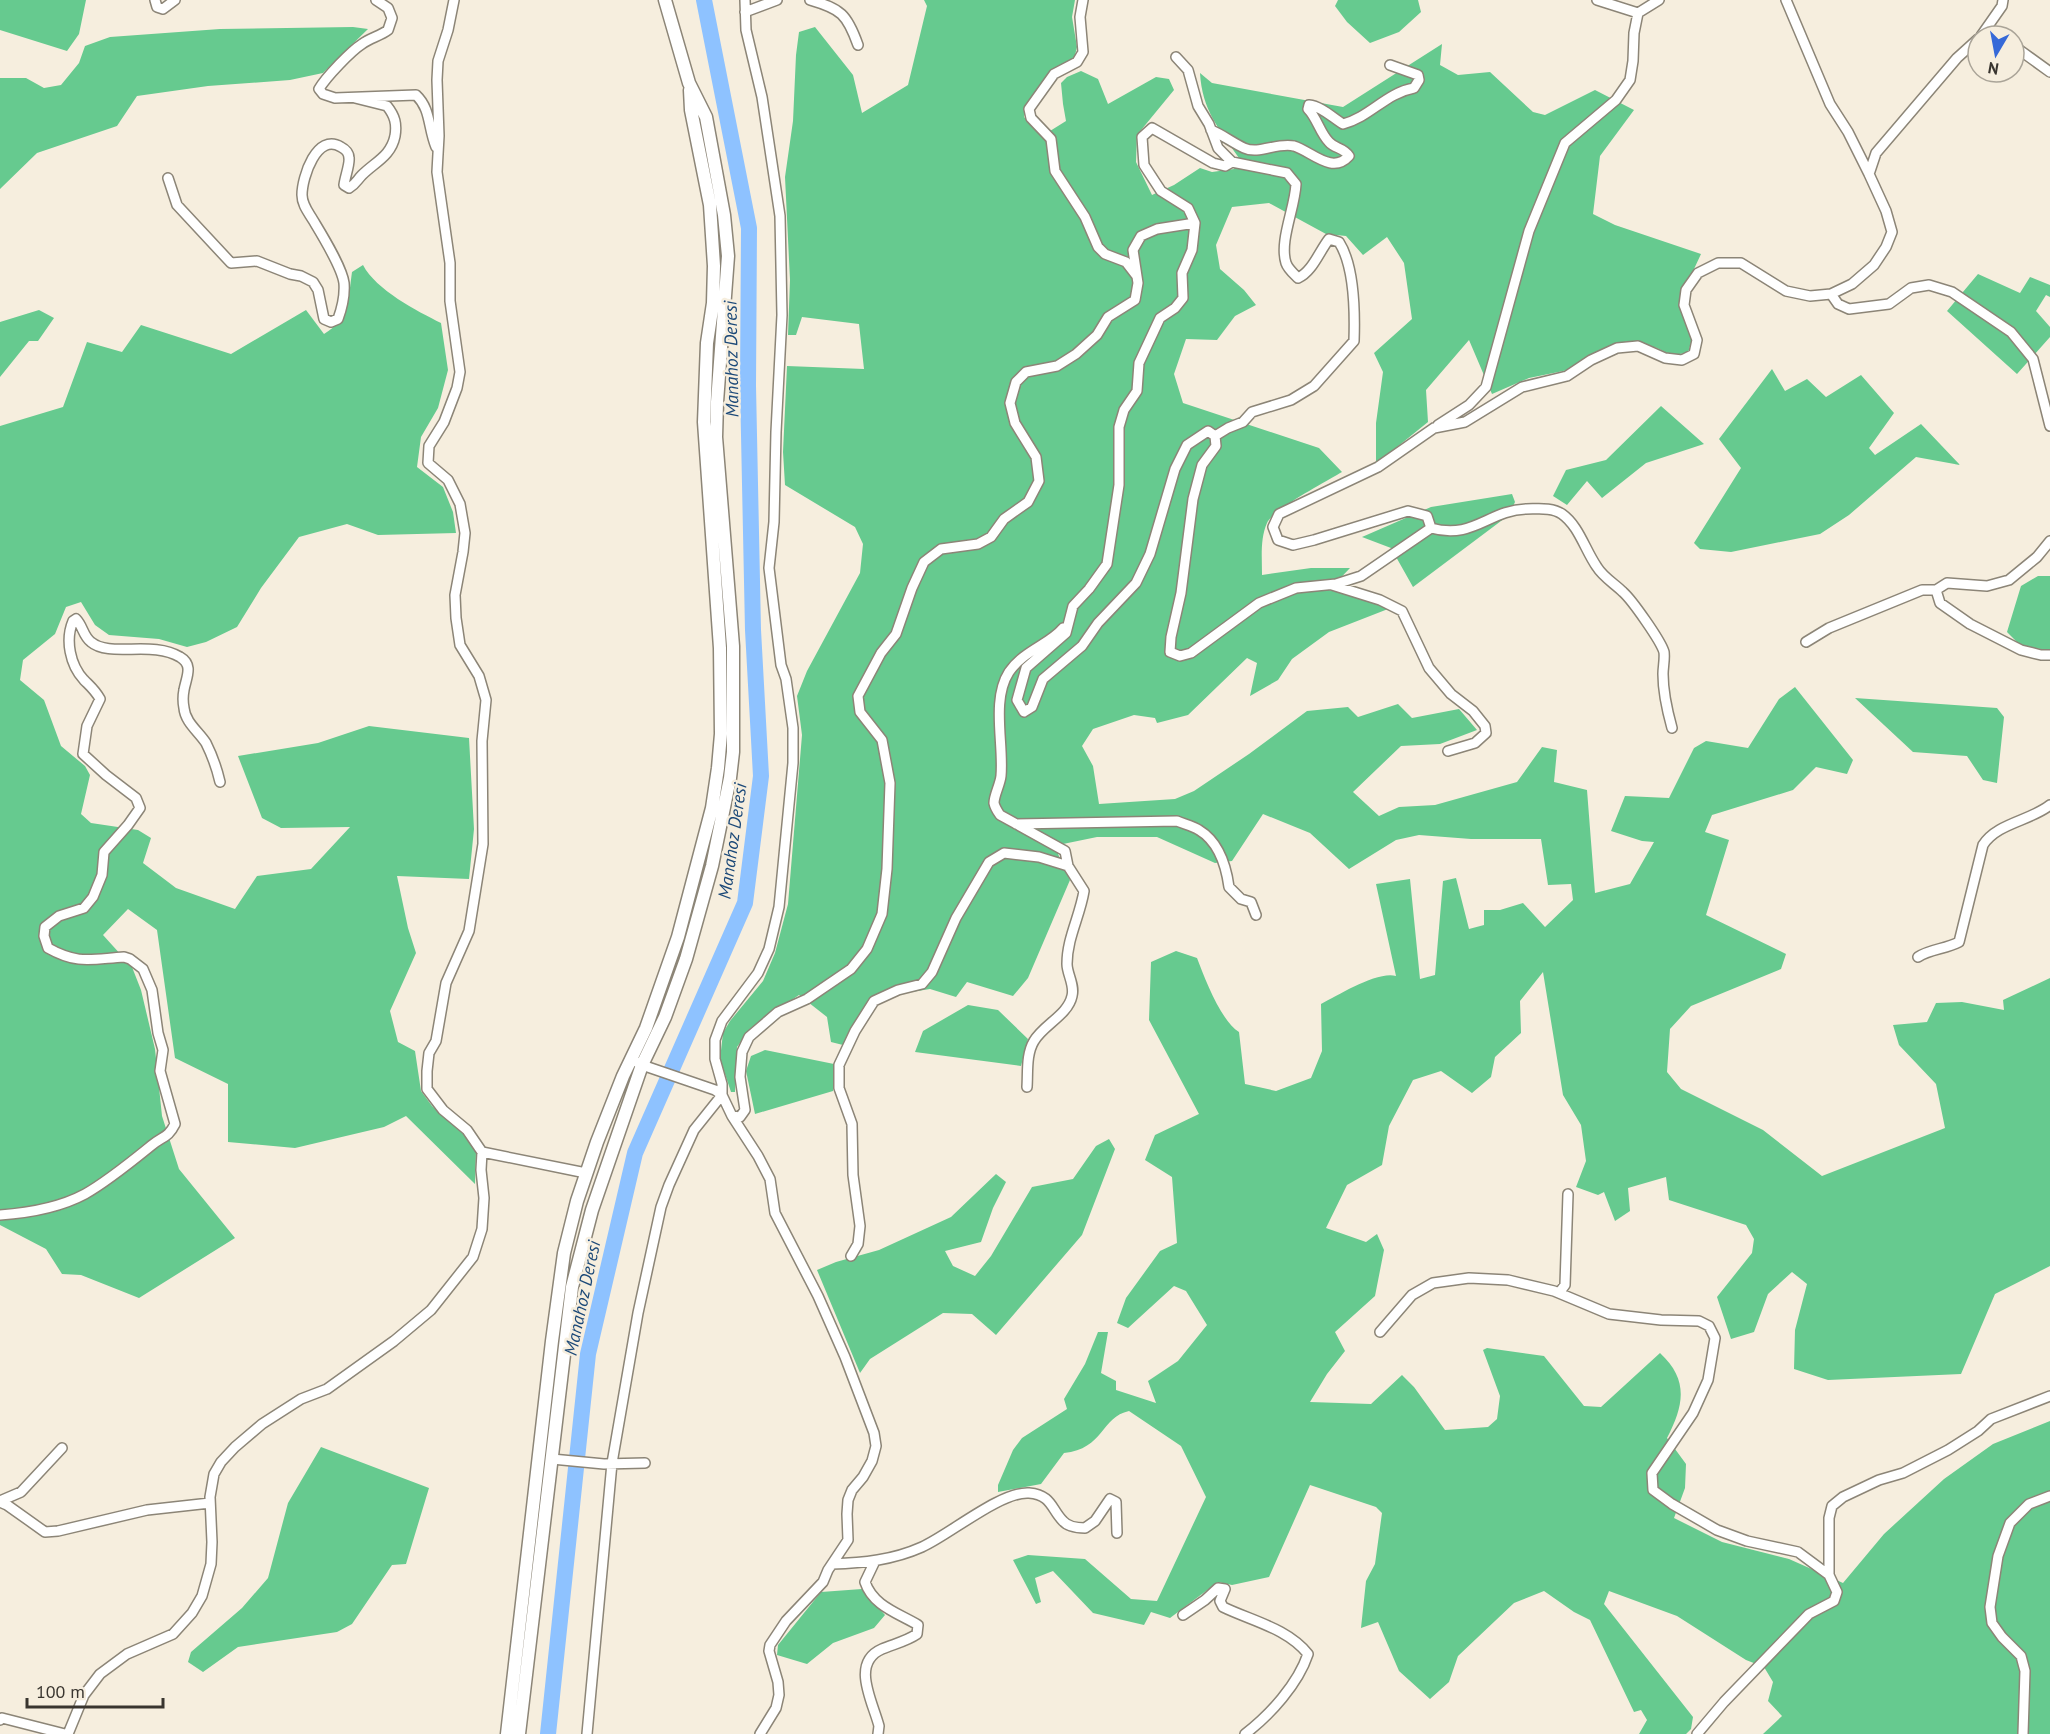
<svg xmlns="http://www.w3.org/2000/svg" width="2050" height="1734" font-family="'PT Sans',sans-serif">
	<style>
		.forest { fill: #66ca8f }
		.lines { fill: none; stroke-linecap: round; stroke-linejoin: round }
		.river { stroke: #8ec2ff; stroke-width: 16 }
		.minor-casing { stroke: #8c8577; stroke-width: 12 }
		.major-casing { stroke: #8c8577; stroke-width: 15 }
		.minor { stroke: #fff; stroke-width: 9 }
		.major { stroke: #fff; stroke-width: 12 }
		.labels { text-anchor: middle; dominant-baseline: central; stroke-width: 5; stroke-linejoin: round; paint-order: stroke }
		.water-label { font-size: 18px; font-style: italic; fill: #1c4978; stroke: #f6eede }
	</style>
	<rect width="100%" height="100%" fill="#f6eede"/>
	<!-- forest -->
	<path class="forest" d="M0,0H86L79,34L67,51L0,30Z
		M924,0H1075L1072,17L1077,47L1074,59L1026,107L1024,117L1042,136L1066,121L1063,104L1061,83L1067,77L1081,71L1098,79L1108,104L1156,77L1169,79L1174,90L1137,135L1136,162L1152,195L1174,185L1200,168L1212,172L1234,169L1239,158C1219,129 1202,110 1200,73L1212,83L1343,107L1442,44L1440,65L1458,75L1490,72L1533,112L1545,115L1595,90L1634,110L1600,156L1593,214L1615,225L1701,254L1680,299L1692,339L1688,353L1671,355L1657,348L1628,341L1604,348L1568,370L1529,378L1492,394L1469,340L1426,390L1428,422L1376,464V423L1383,372L1374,353L1412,319L1404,263L1387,237L1363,255L1346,236L1326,234L1269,203L1232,207L1216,245L1220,269L1244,290L1256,305L1235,316L1217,340L1186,339L1174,374L1183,403L1319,448L1342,472C1327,481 1272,510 1267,523C1260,539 1262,557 1262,575L1311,568H1350L1329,590L1367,600L1388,609L1329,632L1292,659L1278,680L1250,696L1257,663L1247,658L1188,715L1157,723L1155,718L1134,715L1093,729L1082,746L1093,766L1099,804L1175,799L1194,791L1249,754L1307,711L1348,707L1358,717L1398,704L1412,718L1459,709L1477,730L1440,744L1401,746L1353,792L1379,816L1399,807L1435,805L1517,782L1542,747L1557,750L1554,782L1587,790L1595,893L1630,884L1654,842L1642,841L1611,831L1625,796L1669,798L1694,748L1706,741L1748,748L1779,699L1795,687L1853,760L1847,774L1816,767L1793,790L1712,815L1705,832L1729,840L1706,915L1786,954L1781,969L1691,1006L1670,1029L1667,1072L1681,1089L1763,1130L1822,1176L1945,1128L1936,1084L1899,1045L1893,1025L1927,1022L1936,1003L1962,1002L2004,1010L2003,1000L2050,978V1266L1995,1294L1961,1374L1828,1380L1794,1369L1795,1330L1807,1284L1792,1272L1768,1294L1754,1332L1731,1339L1717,1297L1752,1253L1754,1239L1746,1225L1669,1200L1666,1177L1628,1188L1630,1211L1615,1221L1604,1192L1598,1195L1576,1187L1586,1161L1581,1125L1563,1095L1543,972L1520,1001L1521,1033L1495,1057L1491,1077L1472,1093L1441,1071L1413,1080L1389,1126L1382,1165L1347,1185L1326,1228L1366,1242L1377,1234L1384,1250L1375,1296L1335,1332L1345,1351L1327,1374L1310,1402L1371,1404L1402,1375L1414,1387L1445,1430L1488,1427L1497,1419L1500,1396L1483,1350L1487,1348L1544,1356L1584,1406L1601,1407L1660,1353C1689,1380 1684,1405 1667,1438L1686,1464L1685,1488L1674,1518L1722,1542L1789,1559L1843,1583L1884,1534L1944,1479L1993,1444L2050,1421V1734H1763L1782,1716L1768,1701L1773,1682L1764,1667L1746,1660L1677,1616L1609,1591L1604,1604L1693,1717L1691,1729L1686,1734H1639L1647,1720L1641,1710L1634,1712L1590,1620L1574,1612L1544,1591L1514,1603L1458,1656L1449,1682L1430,1699L1399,1671L1378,1622L1361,1628L1366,1581L1375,1564L1382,1513L1376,1507L1310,1485L1269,1577L1232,1585L1218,1582L1170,1618L1151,1612L1144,1625L1093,1613L1053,1571L1035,1578L1041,1602L1036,1604L1013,1560L1028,1555L1085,1559L1131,1599L1157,1601L1206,1497L1181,1446L1129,1411C1101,1417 1104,1449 1064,1453L1041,1484L998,1492V1485L1013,1450L1022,1438L1067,1409L1064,1399L1085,1364L1098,1332H1108L1101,1373L1116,1381V1390L1156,1403L1148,1381L1178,1361L1207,1325L1186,1291L1174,1286L1128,1328L1117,1323L1126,1298L1160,1251L1177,1243L1172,1177L1145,1160L1155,1135L1199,1114L1149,1020L1151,962L1176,951L1197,958C1205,979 1221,1021 1239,1032L1245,1084L1276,1091L1311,1078L1322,1051L1321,1004C1339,995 1377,971 1396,976L1376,884L1410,879L1420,979L1435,975L1443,881L1456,878L1469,929L1484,925V910H1500L1523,903L1545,927L1573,900L1571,884L1548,885L1541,839H1471L1419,835L1396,840L1349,869L1310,833L1263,814L1232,861L1215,863L1157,837H1097L1063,844L1058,854L1070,880L1028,978L1013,996L967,982L956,997L930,989L874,998L843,1045L831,1042L827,1017L799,995L751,1028L737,1047L735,1092H731L720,1059L723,1033L730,1021L763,981L775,953L788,904L802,735L797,696L807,671L860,573L863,544L855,527L785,485L783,452L787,366L864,369L859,324L802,317L796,335H788L790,280L785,177L793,121L796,55L799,32L815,27L853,75L862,113L908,85L927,6Z
		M1338,0H1418L1421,12L1399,32L1370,43L1347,22L1335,6Z
		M353,27L368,29L323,73L290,80L208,86L137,96L117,126L37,153L0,189V78H26L44,88L61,85L79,63L85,46L110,37L220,29Z
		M363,265C376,290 417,311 441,323L448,370L438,408L421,437L417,467L443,487L453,512L456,533L378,535L347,524L299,537L261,588L237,627L206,642L187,647L159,639L109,635L95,625L81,602L66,607L55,634L23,660L20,680L44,700L61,746L85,766L90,775L81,814L91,823L138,830L151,838L143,863L176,888L235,909L257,876L311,869L350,827L281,828L262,818L238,756L318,743L369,726L469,738L474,829L469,879L397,876L408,928L416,953L390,1011L398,1042L415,1051L421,1091L432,1106L460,1130L476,1152L475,1184L406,1116L384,1127L295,1148L228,1142V1084L175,1058L157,930L128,909L103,935L132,967L141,990L155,1049L162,1116L179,1169L235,1238L139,1298L81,1275L62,1274L46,1249L0,1225V426L63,407L87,342L122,352L141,325L231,354L306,310L324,334C350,318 348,300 352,272Z
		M1978,274L2020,293L2030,277L2050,285V297L2046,295L2036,311L2050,327V337L2017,374L1947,311Z
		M39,310L54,318L38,341H29L0,377V322Z
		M1772,369L1785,391L1807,379L1826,397L1861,375L1894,413L1869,448L1875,455L1921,424L1960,465L1916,457L1849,515L1820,534L1731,552L1700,549L1694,543L1741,468L1719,439Z
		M1661,406L1704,444L1646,463L1602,498L1587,481L1567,505L1553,496L1566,470L1606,460Z
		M1512,494L1515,502L1509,515L1413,587L1391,548L1362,537L1431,507Z
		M2038,576H2050V650L2022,647L2007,632L2021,586Z
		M1855,698L1997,708L2004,717L1997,783L1983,780L1967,756L1913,752Z
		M968,1005L998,1010L1028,1039L1021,1066L915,1052L923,1031Z
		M765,1050L834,1064L833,1091L755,1114L746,1071L751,1056Z
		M1109,1139L1115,1149L1082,1235L996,1335L972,1314L943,1313L870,1359L860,1373L817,1270L836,1262L879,1250L951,1217L996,1174L1006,1182L993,1208L981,1242L945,1251L953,1266L975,1276L991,1256L1032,1187L1073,1179L1096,1146Z
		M321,1447L429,1488L406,1564L392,1565L352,1624L337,1632L238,1647L203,1672L188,1662L191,1652L242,1608L268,1578L288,1503Z
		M862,1589L885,1615L874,1628L833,1643L807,1664L777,1655L778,1645L821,1592Z"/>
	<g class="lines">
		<!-- river -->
		<path class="river" d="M548,1734L588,1354L635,1153L745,903L761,776L753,630L748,386L749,228L704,0"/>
		<!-- minor casing -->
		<g class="minor-casing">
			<path id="minor" d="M155,0L157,7L163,9L175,0
				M376,0L388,8L392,18L388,30C380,36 370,38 362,44C351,51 326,77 319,89L323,94L335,98L416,95C431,109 428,128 436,147
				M454,0L448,30L438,61L437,80L439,136L437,172L450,263V301L460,372L457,388L444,422L429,446L428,463L448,480L460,504L465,533L463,552L455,595L456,618L460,645L479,676L486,700L482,741L483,844L469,931L446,983L436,1041L429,1053L427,1071V1089L443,1110L467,1130L482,1152
				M810,0C841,9 847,14 858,45
				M1083,0L1080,17L1083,52L1077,62L1054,74L1029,109L1031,118L1051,139L1055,171L1085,217L1098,247L1105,254L1126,262L1136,275
				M1597,0L1638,13
				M1786,0L1830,104L1848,132L1869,174
				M745,12L777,0
				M1981,36L2002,6L2003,0
				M2014,46L2050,72
				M1176,57L1188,70L1198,106L1209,124L1218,148L1232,162L1225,166L1213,163L1152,128L1142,137L1144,165L1161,191L1188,208L1195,223
				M1211,130C1223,135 1233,143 1244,148C1259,155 1277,142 1294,146C1311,151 1332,175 1349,156C1343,147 1335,149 1329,142C1320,133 1317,118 1308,109L1309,105C1321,106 1333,118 1343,124C1370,117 1386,93 1414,88L1419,80L1418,75L1390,65
				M168,178L177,205L231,263L257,261L290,274L301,276L313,282L318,290L324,319L331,322L338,319C342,308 345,295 344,283C342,267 322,235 313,220C309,213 302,205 302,195C302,177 317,132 341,147C345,149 349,153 349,158C350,164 345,177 344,185L349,188C356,184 357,180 362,175C375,162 391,156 395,136C397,124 395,116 387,106L355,98
				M1831,294L1838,304L1849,309L1889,304L1911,288L1929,285L1952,292L2011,332L2033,359L2050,426
				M1438,425L1469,405L1486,387L1529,231L1565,143L1616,100L1630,80L1633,61L1634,33L1638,13L1659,0
				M1215,436L1228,428L1243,422L1252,412L1291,400L1314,386L1354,341C1355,312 1355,267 1339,242L1329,239C1319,252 1312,272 1298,278C1294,274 1288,269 1286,263C1279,241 1295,208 1296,184L1287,173L1232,162
				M1431,528C1473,540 1489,510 1526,509C1538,509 1552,507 1562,514C1579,526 1585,550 1597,567C1603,577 1615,584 1623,592C1632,600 1661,641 1664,652C1665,659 1663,667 1663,674C1663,693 1667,710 1672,728
				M2050,541L2037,557L2009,580L1987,586L1947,583L1936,590L1940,603L1970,624L2021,650L2041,655H2050
				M1332,585L1380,600L1402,611L1429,668L1451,694L1473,711L1485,726L1486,733L1475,743L1448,751
				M1806,642L1829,628L1922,590H1936
				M1016,824L1177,821C1184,824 1193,826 1199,830C1219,842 1226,865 1229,887L1241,899L1251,902L1256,915
				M1918,957C1930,949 1946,949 1959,942L1983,845C1997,823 2030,821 2050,805
				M631,1059L642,1065L715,1090L722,1095L732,1116L740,1117L745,1110L740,1077L742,1052L749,1037L778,1012L807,999L851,969L867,949L882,914L887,869L890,783L882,740L860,712L858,696L881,653L896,634L912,588L924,562L941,549L978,544L991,537L1004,519L1028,502L1039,481L1036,457L1015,423L1010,403L1016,382L1026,372L1057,366L1076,354L1097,335L1108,317L1135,300L1138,283L1133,250L1141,236L1157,229L1195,223L1192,250L1182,273L1183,298L1175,308L1160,318L1139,363L1137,391L1124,410L1119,427V485L1107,564L1089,589L1073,606L1066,633L1026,668L1017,700L1024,712L1032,707L1043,679L1082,646L1098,623L1136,583L1150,554L1175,469L1187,445L1208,431L1215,436L1216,446L1202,465L1193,499L1181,593L1171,637L1170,652L1180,656L1191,653L1259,603L1296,588L1336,584L1361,576L1431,528L1427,516L1408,511L1314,540L1293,545L1278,540L1273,527L1279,514L1378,467L1434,428L1465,422L1522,387L1567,376L1591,360L1617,348L1638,346L1665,358L1682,360L1694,354L1697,340L1684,305L1686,290L1698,273L1718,263H1741L1786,291L1810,296L1831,294L1852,284L1874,265L1886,247L1892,232L1886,211L1869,174L1876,153L1957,58L1978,39
				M1027,1087C1028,1072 1026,1054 1034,1041C1043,1025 1068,1015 1072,996C1075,985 1067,974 1067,964C1067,938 1080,916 1084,891L1068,866L1065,851L1000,815C998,812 995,808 994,803C994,795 1000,785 1001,776C1004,744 991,700 1009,672C1023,651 1050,644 1063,628
				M732,1116L758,1156L770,1179L775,1213L818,1296L845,1357L874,1433L876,1446L872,1461L863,1477L852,1490L848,1500L847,1514L848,1540L828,1570L823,1582L786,1621L770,1645L769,1651L778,1682L779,1695L776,1708L760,1734
				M0,1215C28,1213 59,1208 85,1194C108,1181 131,1162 152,1145C163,1136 168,1138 175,1124L160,1071L163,1050L158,1033L152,990L143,969L130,959L124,957C92,959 78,965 48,948L44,936L45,927L59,916L84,908L93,897L102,875L104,852L128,825L140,808L136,798L106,775L83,754L87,726L100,699C95,690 91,687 84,680C70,665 65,640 73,621L76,619C83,626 83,636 91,642C110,658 152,640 180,657C194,665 186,678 184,690C183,695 183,703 184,708C185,722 199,732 206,743C212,755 217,769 220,782
				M851,1256L858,1244L860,1226L853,1175L852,1124L839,1088V1065L855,1031L874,1001L898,990L922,984L932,972L956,918L989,862L1004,853L1039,857L1068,866
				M1559,1293L1565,1285L1568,1194
				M1380,1332L1412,1295L1433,1283L1469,1278L1508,1280L1554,1291L1609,1314L1661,1320L1699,1321L1709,1326L1715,1338L1708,1380L1693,1413L1652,1473L1653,1490L1672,1504L1717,1530L1747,1541L1798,1552L1829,1575L1837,1592L1834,1601L1809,1614L1724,1702L1697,1734
				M552,1459L604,1464L645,1463
				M0,1501L21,1492L62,1448
				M0,1502L7,1505L45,1532L58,1531L147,1510L210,1503
				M875,1561L865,1582C873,1606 898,1613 918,1625L917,1634C907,1641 894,1644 882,1649C850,1663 873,1702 879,1726L878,1734
				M832,1564C863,1563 893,1560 922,1547C949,1535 1001,1491 1029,1493C1052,1495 1051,1509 1063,1521C1068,1527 1077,1528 1085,1528L1095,1521L1110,1499L1116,1502L1117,1533
				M1829,1575V1518L1832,1506L1843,1497L1879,1480L1903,1473L1948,1450L1978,1431L1991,1419L2050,1396
				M1183,1615L1205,1600L1218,1588L1225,1589L1220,1601L1223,1607C1252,1621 1287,1628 1308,1654C1298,1684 1270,1715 1245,1734
				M0,1720L2,1718L65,1734
				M68,1734L84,1695L100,1674L127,1654L173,1634L192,1613L202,1596L211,1564L212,1542L210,1497L214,1474L221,1462L235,1447L262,1424L301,1399L327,1389L394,1341L431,1310L473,1257L482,1229L484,1198L481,1170L482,1152L586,1173
				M587,1734L612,1463L638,1313L661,1207L669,1185L694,1130L722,1095V1084L715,1059V1040L722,1021L758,973L769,949L779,907L793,763V728L786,679L781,665L769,568L774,522L776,432L782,315L780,216L762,97L746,30L745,0
				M2023,1734L2025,1671L2021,1656L2002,1637L1992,1623L1990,1607L1998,1556L2010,1523L2029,1504L2050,1496"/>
		</g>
		<!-- major casing -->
		<g class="major-casing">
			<path id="major" d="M507,1734L552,1341L564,1253L577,1201L597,1142L623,1076L646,1028L678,937L712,808L718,768L721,734L720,648L704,422L707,343L713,303L714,266L710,205L691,110L690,90
				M519,1734L572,1287L592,1210L642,1065L665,1017L686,959L712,866L730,778L733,752V646L716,437L717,402L728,256L724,215L706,117L689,83L665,0"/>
		</g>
		<!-- minor -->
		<use href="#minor" class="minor"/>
		<!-- major -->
		<use href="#major" class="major"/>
	</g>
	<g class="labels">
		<!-- water labels -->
		<g class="water-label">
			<text transform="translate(731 359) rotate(-91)">Manahoz Deresi</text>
			<text transform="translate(732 841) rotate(-82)">Manahoz Deresi</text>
			<text transform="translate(582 1298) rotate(-78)">Manahoz Deresi</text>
		</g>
	</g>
	<!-- north arrow -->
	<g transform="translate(1996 54) rotate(190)"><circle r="28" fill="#f6eede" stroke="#aaa498" stroke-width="1.5"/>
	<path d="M0-4.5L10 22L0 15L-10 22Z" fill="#3669d8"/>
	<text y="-9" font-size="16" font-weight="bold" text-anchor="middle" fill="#39352f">N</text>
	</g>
	<!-- scale -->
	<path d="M27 1698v9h136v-9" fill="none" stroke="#39352f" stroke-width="3"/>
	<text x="36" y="1698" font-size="18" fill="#39352f" stroke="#f6eede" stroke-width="4.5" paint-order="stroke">100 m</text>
</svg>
